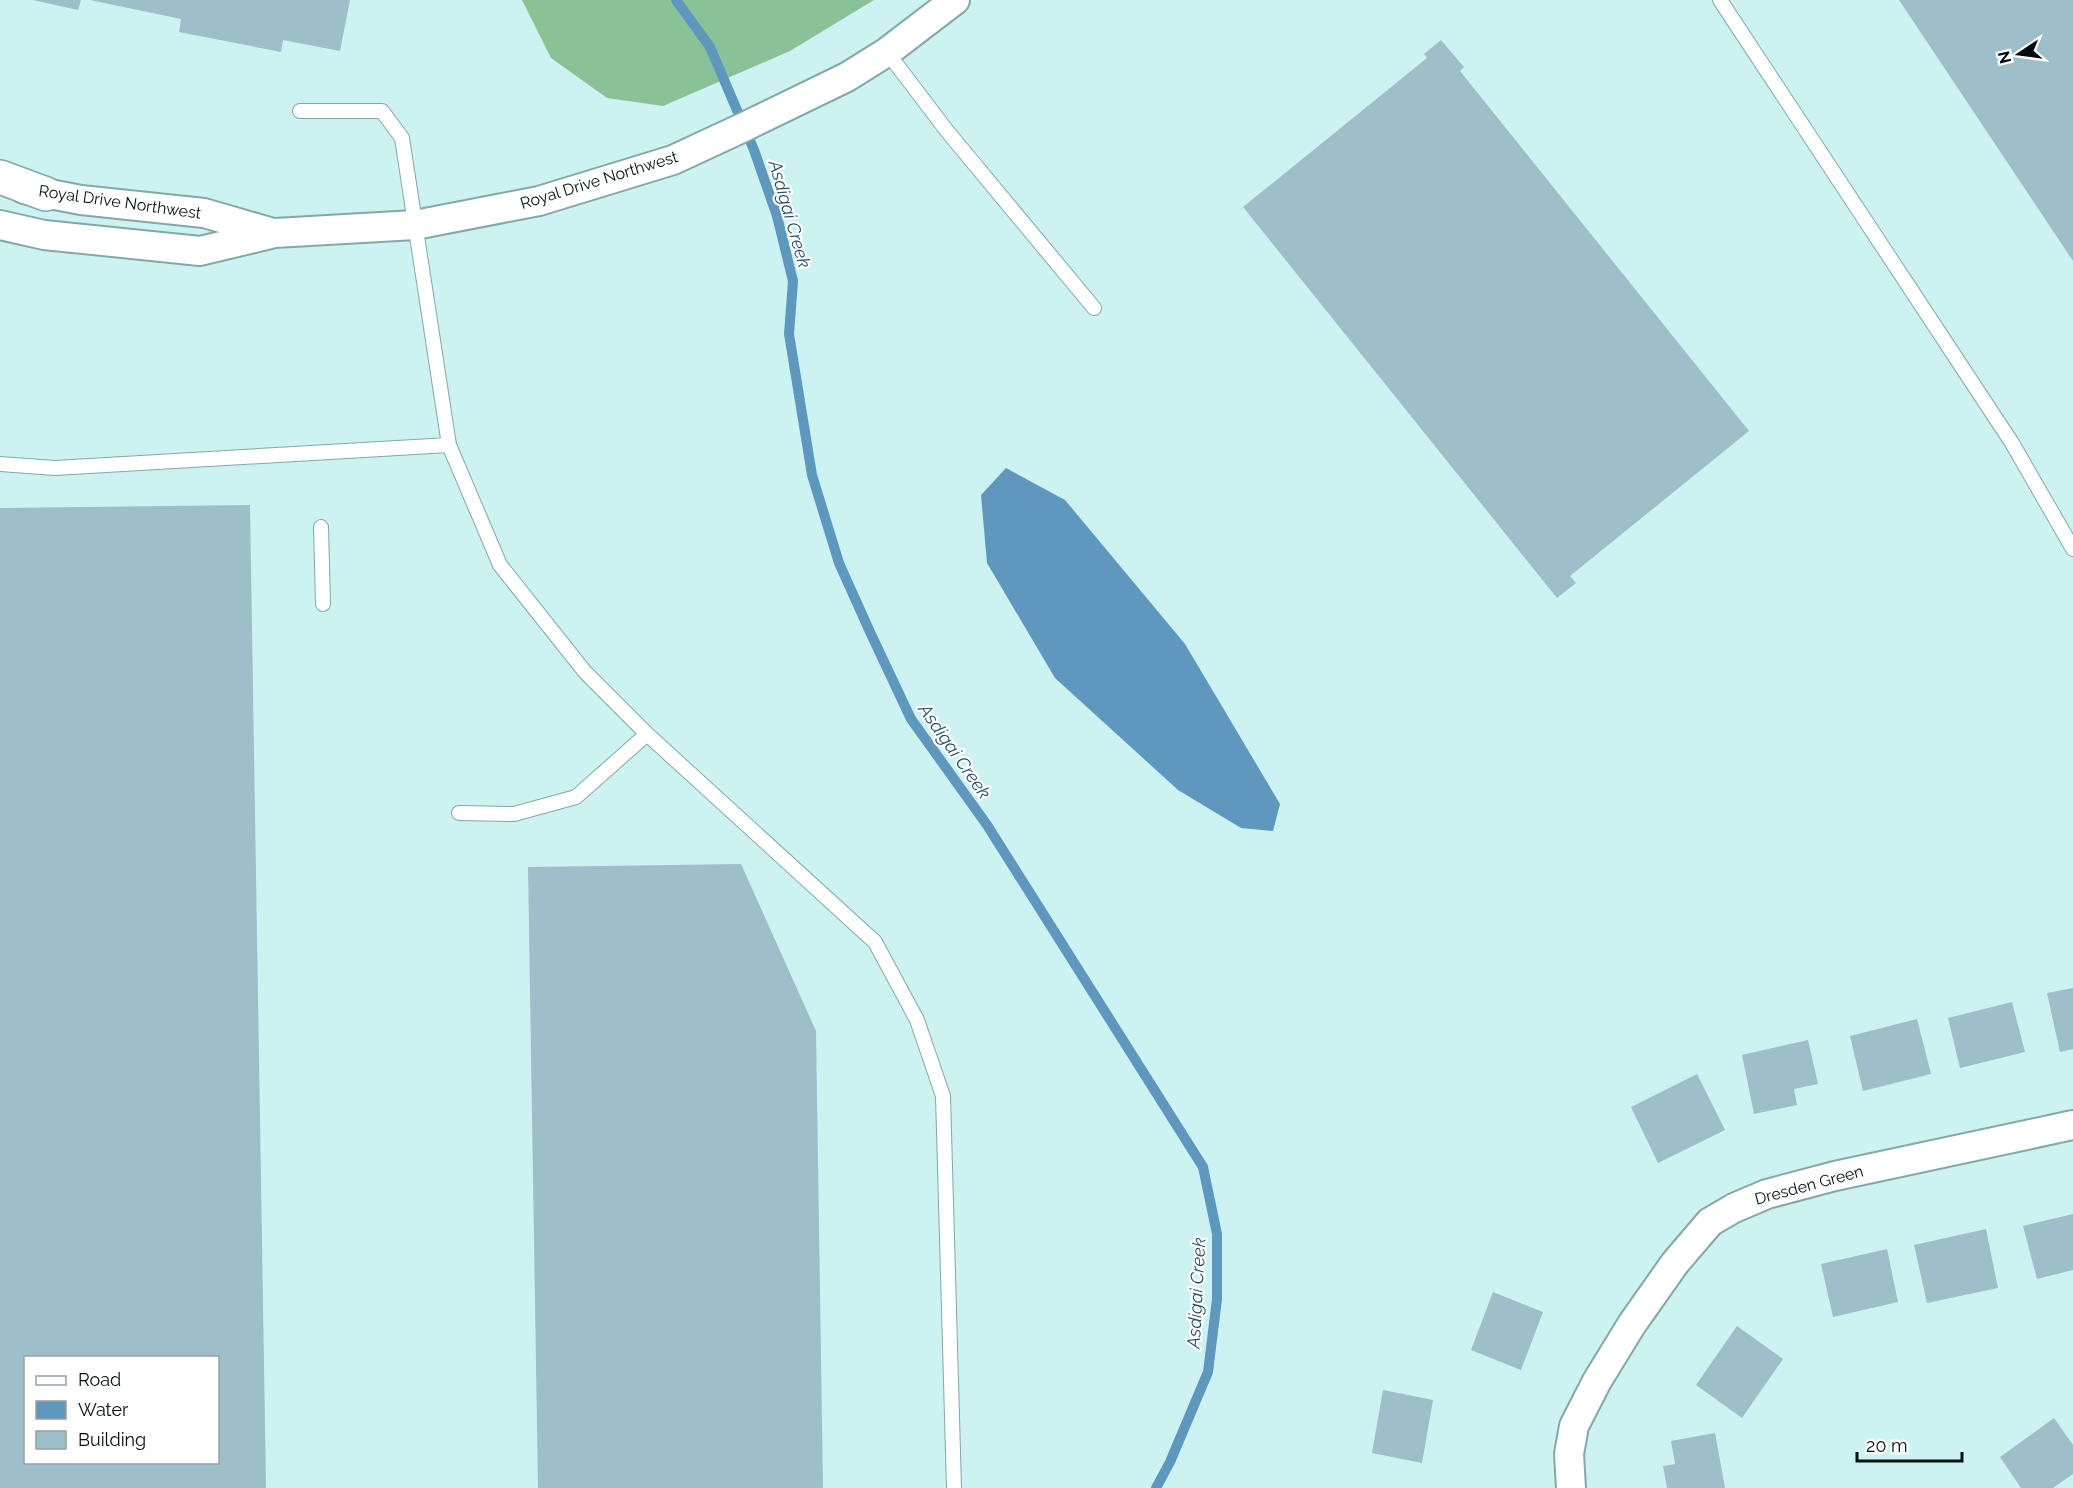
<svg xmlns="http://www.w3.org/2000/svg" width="2073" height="1488" font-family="Raleway,sans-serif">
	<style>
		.forest { fill: #8ac298 }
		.water { fill: #5e98bf }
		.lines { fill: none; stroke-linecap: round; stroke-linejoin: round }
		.stream { stroke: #5e98bf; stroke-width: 10 }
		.building { fill: #9cbfc9; fill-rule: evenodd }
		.service-casing { stroke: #83a8a7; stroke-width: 16 }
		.minor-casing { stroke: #83a8a7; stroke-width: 32 }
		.tertiary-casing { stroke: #83a8a7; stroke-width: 36 }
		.service { stroke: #fff; stroke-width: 14 }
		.minor { stroke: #fff; stroke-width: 28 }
		.tertiary { stroke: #fff; stroke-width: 33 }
		.labels { text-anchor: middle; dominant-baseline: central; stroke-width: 4.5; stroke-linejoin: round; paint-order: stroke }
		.street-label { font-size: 16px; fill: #020e0e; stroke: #fff }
		.water-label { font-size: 18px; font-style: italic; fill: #1b4964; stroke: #fff }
	</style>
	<rect width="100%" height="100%" fill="#ccf3f2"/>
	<!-- forest -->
	<path class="forest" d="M522,0H874L790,51L663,106L607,98L551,58Z"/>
	<!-- water -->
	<path class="water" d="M1006,468L1065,500L1185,644L1280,804L1273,831L1241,828L1178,790L1055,678L987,563L981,495Z"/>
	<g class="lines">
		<!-- stream -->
		<path class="stream" d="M676,0L710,47L754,150L777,216L793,281L789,334L812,475L839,563L870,632L911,719L987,825L1203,1167L1217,1234V1299L1208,1372L1170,1462L1156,1488"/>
	</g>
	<!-- building -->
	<path class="building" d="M33,0H81L78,10Z
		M90,0H350L340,51L283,40L281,52L179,32L181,19Z
		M1899,0H2073V261Z
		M1441,40L1464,67L1460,71L1749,431L1570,576L1576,583L1557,598L1243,207L1427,58L1424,54Z
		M250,505L266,1488H0V508ZM26,1358H218V1462H26Z
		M741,864L816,1031L823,1488H538L528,867Z
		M2073,988V1049L2060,1052L2047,993Z
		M2012,1002L2025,1052L1960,1068L1948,1018Z
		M1917,1019L1931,1074L1863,1091L1850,1036Z
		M1808,1040L1818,1084L1794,1089L1797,1105L1754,1114L1742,1055Z
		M1697,1074L1725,1130L1658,1163L1631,1107Z
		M2073,1214V1270L2037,1279L2023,1226Z
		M1986,1229L1998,1288L1927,1303L1914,1245Z
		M1887,1249L1898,1302L1833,1317L1821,1264Z
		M1493,1292L1543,1312L1521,1370L1471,1350Z
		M1737,1326L1783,1359L1742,1418L1696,1385Z
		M1383,1390L1433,1400L1422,1463L1372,1453Z
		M2054,1418L2073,1445V1474L2053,1488H2021L2000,1457Z
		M1715,1433L1725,1488H1667L1663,1466L1675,1464L1671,1441Z"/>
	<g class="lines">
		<!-- service casing -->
		<g class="service-casing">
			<path id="service" d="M1720,0L2012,443L2073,549
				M887,52L947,131L1094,308
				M449,445L500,565L585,672L647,734L875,942L917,1020L943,1096L954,1488
				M0,464L55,468L449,445L402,138L382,111H300
				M321,527L323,604
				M459,813L514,814L576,797L647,734"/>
		</g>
		<!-- minor casing -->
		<g class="minor-casing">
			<path id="minor" d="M24,189L81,200L204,213L273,233
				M0,225L44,235L200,251L275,233L415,225L539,201L673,160L744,127L847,77L887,52L955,0
				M1571,1488L1569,1454L1574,1426L1597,1381L1632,1324L1675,1263L1710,1222L1734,1208L1767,1194L1835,1176L2073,1125"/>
		</g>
		<!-- tertiary casing -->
		<g class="tertiary-casing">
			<path id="tertiary" d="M0,177L46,194"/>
		</g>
		<!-- service -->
		<use href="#service" class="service"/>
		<!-- minor -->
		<use href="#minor" class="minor"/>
		<!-- tertiary -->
		<use href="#tertiary" class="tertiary"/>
	</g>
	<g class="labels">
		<!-- street labels -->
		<g class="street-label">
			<text transform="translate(599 180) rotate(-17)">Royal Drive Northwest</text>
			<text transform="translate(120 202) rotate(8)">Royal Drive Northwest</text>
			<text transform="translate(1809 1185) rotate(-15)">Dresden Green</text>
		</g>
		<!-- water labels -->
		<g class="water-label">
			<text transform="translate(790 214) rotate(74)">Asdigai Creek</text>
			<text transform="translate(955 751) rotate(55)">Asdigai Creek</text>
			<text transform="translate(1196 1293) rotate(-87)">Asdigai Creek</text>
		</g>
	</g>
	<!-- legend -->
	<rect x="24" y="1356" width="195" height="108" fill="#ffffff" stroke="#9a9f9f" stroke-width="1.5"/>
	<rect x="36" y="1376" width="30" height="9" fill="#ffffff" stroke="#9a9f9f" stroke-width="1.5"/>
	<text x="78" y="1386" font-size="18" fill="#020e0e">Road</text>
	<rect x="36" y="1401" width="30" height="18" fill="#5e98bf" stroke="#9a9f9f" stroke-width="1.5"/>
	<text x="78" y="1416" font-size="18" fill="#020e0e">Water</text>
	<rect x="36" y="1431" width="30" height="18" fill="#9cbfc9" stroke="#9a9f9f" stroke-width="1.5"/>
	<text x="78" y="1446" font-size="18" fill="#020e0e">Building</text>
	<!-- north arrow -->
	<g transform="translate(2019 54) rotate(257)" stroke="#ffffff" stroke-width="4.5" paint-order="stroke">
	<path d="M0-4.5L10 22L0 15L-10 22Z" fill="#020e0e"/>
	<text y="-9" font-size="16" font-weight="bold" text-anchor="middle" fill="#020e0e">N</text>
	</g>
	<!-- scale -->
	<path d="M1857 1452v9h105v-9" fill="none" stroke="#020e0e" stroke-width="3"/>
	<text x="1866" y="1452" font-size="18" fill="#020e0e" stroke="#ffffff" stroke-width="4.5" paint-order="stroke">20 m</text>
</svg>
